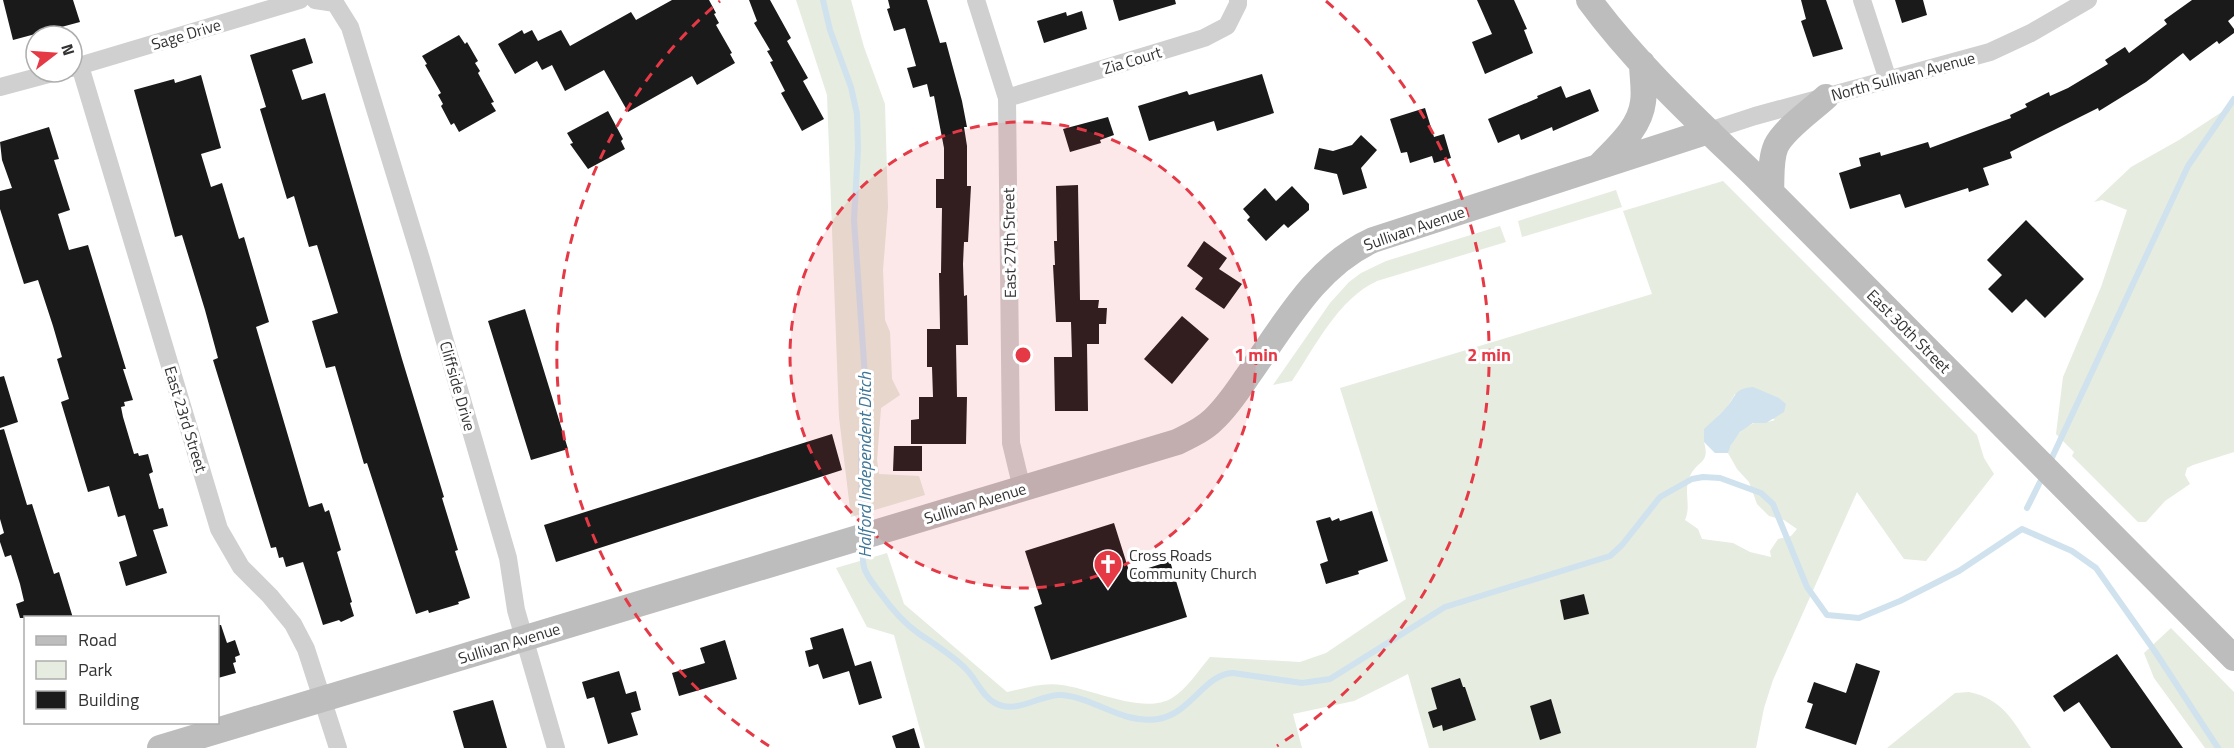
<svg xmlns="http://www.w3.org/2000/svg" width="2234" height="748" font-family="'Titillium Web',sans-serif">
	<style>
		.green { fill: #e6ecdf; fill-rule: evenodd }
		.water { fill: #cfe2ee }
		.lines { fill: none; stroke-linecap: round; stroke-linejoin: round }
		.stream { stroke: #cfe2ee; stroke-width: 6 }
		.building { fill: #1a1a1a }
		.minor { stroke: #d0d0d0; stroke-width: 18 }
		.secondary { stroke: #bdbdbd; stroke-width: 26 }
		.ring { fill: none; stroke: #e63946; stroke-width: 3; stroke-dasharray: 10 8 }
		.labels { text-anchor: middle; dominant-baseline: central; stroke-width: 6; stroke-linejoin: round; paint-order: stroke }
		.street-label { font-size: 16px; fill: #333; stroke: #fff }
		.poi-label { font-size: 16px; fill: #333; stroke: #fff; text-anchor: start }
		.water-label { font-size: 18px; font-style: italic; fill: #3f7597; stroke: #fff }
		.centre { fill: #e63946; stroke: #fff; stroke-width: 3 }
		.ring-label { font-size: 18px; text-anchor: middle; font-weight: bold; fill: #e63946; stroke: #fff; stroke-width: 6; stroke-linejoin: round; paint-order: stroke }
	</style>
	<rect width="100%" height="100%" fill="#fff"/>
	<!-- green -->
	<path class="green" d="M796,0H851L864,47L885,104L888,207L883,270L885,320L890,332L892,379L900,395L881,408L877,460L879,474L919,476L925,495L851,517L839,417L827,95Z
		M2234,104V452L2193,465L2187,468L2185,475L2190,484L2165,501L2146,522H2138L2072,456L2074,452L2056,434L2063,377L2101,287L2127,210L2102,200L2094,202L2131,167L2179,140Z
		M1723,181L1977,435L1984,458L1994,474L1926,561L1904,559L1857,492L1773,680L1764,708L1756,748H1429L1408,674L1354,701L1293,714L1302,748H925L894,635L867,627L836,568L887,553L904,604L1007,692C1025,688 1044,682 1062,685C1092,689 1144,715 1172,698C1187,689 1198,671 1210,657L1300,662L1326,653L1406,599L1340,388L1652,294L1623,211ZM1735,394L1775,420C1767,423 1758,421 1752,424C1740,429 1731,442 1728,453L1737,469L1749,482L1757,504L1769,516L1784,520L1797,529L1791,536L1778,539L1770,551L1771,557L1750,552L1733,543L1702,539L1698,529L1685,520C1692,504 1682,490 1691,474C1699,460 1710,463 1704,442L1718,416L1727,408Z
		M1616,190L1622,207L1522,237L1518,221Z
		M1500,226L1506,242L1377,281C1338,299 1315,347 1292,381L1273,385L1330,303L1349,282L1361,273L1386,261Z
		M2171,628L2234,692V748H2205L2154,678L2144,653Z
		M1969,692C2003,699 2013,721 2031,748H1887L1955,693Z"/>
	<!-- water -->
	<path class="water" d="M1753,387L1779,398L1786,404L1784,412L1766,423H1753L1740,432L1731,445L1728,453H1715L1704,442V429C1711,422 1719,416 1725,409C1737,397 1732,389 1753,387Z"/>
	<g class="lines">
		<!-- stream -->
		<path class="stream" d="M823,0L830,30L851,87L857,114L858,149L854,220L866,391L861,452L862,531
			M2049,464L2188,166L2234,99
			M2027,508L2043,476
			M863,544C863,551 862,560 864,567C866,576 875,586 881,594C891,608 904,623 918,633C934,644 952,655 966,669C976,679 982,696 995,703C1017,715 1040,694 1061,695C1094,697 1123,725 1158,719C1192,713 1204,674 1233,673L1302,683L1330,679L1445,607L1610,556L1622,545L1660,497L1692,479L1703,477L1720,478L1761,493L1773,504L1807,587L1827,615L1859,618L1900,601L1959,571L2022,529L2072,551L2096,568L2156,653L2218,748"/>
	</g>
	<!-- building -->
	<path class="building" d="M3,0H73L80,22L13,40Z
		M672,0H709L716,13L714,14L719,23L716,25L732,53L730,54L735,63L697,85L692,76L628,112L604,70L565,91L552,65L542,70L537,61L515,74L498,44L522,30L524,34L532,30L538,41L561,30L570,46L631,12L636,20Z
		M749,0H770L791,38L787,41L808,78L803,81L824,119L802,131L781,93L785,91L770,62L773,61L767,51L770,50L754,23L757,21Z
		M888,0H927L940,43L946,42L962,101L967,127H964L967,146V186H971L968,242H964L963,264L964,296L967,295L968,345H956L957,397H967L966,444H911V420L919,419V397H933L932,367H927V329H940L939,273H941L942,208H936V179H944V148L934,96L930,97L927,84L913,88L907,68L916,66L905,28L894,31L887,9L890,8Z
		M1113,0H1175L1176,4L1119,21Z
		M1477,0H1514L1527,29L1524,30L1533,53L1485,74L1472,42L1492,34Z
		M1801,0H1826L1843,49L1813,57L1801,21L1806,19Z
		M1895,0H1923L1927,15L1902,23Z
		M2192,0H2234V16L2228,21L2234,29V33L2219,44L2217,41L2190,61L2183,53L2146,82L2099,111L2098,108L2010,152L2012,158L1983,168L1989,185L1969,192L1968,188L1905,208L1900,194L1850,209L1839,173L1861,166L1859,158L1880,152L1881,156L1928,142L1930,148L2011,118L2010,115L2027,107L2025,104L2049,92L2050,96L2068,88L2108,64L2105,60L2125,47L2129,53L2167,24L2164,20Z
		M1082,11L1087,29L1044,43L1037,21L1066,12L1067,16Z
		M459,35L465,44L467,42L478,61L475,63L480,71L478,73L494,102L491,103L496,111L459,132L454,123L451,125L441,106L443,104L438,95L441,93L425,65L427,64L422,56Z
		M305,38L313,63L292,70L302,100L325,93L402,359L444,497L442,498L458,550L455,551L470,598L458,602L459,604L429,613L428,610L416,614L367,463L364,464L335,366L326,368L312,321L338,313L317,245L309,247L294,196L287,199L260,109L266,107L250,55Z
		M1262,74L1274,113L1217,131L1214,121L1149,141L1138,106L1187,91L1189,95Z
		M201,75L221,148L201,154L211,187L222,183L239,239L244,237L269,322L256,327L309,507L322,503L325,512L329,510L341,550L337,552L352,602L350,603L354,616L341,622L339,620L323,625L303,562L286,567L283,557L279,558L276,547L271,548L213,360L218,358L205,310L182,235L175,237L134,90L174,79L175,83Z
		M1561,86L1566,98L1590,89L1599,111L1553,131L1552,127L1521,140L1519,134L1498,143L1488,119L1538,98L1537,96Z
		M1425,108L1434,137L1444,134L1451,158L1434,163L1432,156L1410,163L1407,152L1401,153L1390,119Z
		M608,111L623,139L621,141L625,149L588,169L570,144L573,143L567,133Z
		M1108,117L1114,135L1100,140L1101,143L1070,152L1063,129Z
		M49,127L59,159L54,160L70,210L58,214L69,250L88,245L126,369H123L133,400L124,402L125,406L121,407L123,417L134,454L138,453L139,456L148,454L153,472L149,474L159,509L163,508L168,526L153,530L167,573L126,586L119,562L137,556L125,515L118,517L109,486L88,492L61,402L69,399L57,359L62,357L53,326L38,280L24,284L0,209V191L12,188L2,160L0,142Z
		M1361,135L1377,150L1361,168L1367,188L1343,195L1337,174L1314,169L1319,148L1333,151L1352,145Z
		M1078,185L1080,300H1099L1098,308H1107L1106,324H1099V344H1087L1088,411H1055L1054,357H1072L1071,322H1056L1053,265H1055L1054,241H1057L1056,186Z
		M1292,186L1309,204V210L1288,228L1284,224L1266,241L1247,220L1250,217L1243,209L1265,188L1276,201Z
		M2026,220L2084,279L2045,318L2026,299L2012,313L1988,289L2002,275L1987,260Z
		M1204,241L1227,258L1219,269L1242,284L1224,309L1195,289L1203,278L1187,266Z
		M525,309L568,449L531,460L488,321Z
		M1182,316L1209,339L1172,384L1144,359Z
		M4,376L18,422L0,428V377Z
		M4,429L27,505L32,504L54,574L59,572L73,618H20L16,604L24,601L20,584L11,555L5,557L0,542V535L4,533L0,519V430Z
		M832,434L842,470L556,562L544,525Z
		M894,446H922V471H893Z
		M1372,511L1388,561L1358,571L1359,574L1326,584L1320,564L1328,561L1316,521L1330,517L1332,521L1339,518L1340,521Z
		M1114,523L1130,574L1170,561L1187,617L1051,660L1034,607L1042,604L1025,551Z
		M1584,594L1589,614L1564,620L1560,600Z
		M218,625H221L227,643L235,640L240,655L235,657L236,662L233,663L236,673L218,678Z
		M843,628L855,666L871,661L882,698L859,705L849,671L823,679L818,664L809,667L805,651L813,649L810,638Z
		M725,640L737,679L679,696L672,673L705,663L700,648Z
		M2117,654L2183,748H2111L2079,702L2064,712L2053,696Z
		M1856,663L1880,671L1856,745L1805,728L1813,704L1807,702L1814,682L1846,693Z
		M619,671L626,694L636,691L641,710L631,713L638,735L608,744L594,697L587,699L582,682Z
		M1460,678L1463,687H1465L1476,720L1443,731L1442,725L1433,728L1428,712L1437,709L1431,688Z
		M1551,699L1561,733L1540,740L1530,706Z
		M493,700L507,748H464L453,711Z
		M914,728L920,748H896L892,736Z"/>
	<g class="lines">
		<!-- minor -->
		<path class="minor" d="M315,0L335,3L350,27L421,259L508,558L516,610L556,748
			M976,0L1007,98L1011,443L1022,489
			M1862,0L1888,80
			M80,66L219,529L241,567L270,596L293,624L306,649L338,748
			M72,68L300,0
			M0,87L56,72
			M1007,98L1204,38L1227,26L1238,4V0
			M1709,131L1755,116L1990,52L2031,33L2088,0"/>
		<!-- secondary -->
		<path class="secondary" d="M1589,0C1636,64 1696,119 1753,174L2234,658
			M1600,165C1617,147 1640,128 1643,102C1645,90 1642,75 1642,63
			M1771,192C1772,177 1770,160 1776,146C1784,129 1812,110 1826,97
			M160,748L1177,442C1189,436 1203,430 1213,420C1226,408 1237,392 1247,377C1283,327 1315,266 1373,240L1709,131"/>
	</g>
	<!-- distance rings -->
	<circle cx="1023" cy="355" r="233" fill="#e63946" fill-opacity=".12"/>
	<g class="ring">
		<circle cx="1023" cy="355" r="233"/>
		<path d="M769 746A466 466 0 0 1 720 1M1326 1A466 466 0 0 1 1277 746"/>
	</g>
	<!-- icons -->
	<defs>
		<g id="church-pin" transform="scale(1.5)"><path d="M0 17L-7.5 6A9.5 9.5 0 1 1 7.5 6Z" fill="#e63946" stroke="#fff"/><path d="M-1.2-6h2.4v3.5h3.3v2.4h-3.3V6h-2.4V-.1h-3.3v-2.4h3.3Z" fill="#fff"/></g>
	</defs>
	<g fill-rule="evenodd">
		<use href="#church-pin" x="1108" y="564"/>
	</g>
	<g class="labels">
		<!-- street labels -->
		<g class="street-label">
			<text transform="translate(186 34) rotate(-17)">Sage Drive</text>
			<text transform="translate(1132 60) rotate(-17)">Zia Court</text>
			<text transform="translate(1903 76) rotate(-15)">North Sullivan Avenue</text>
			<text transform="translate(1414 228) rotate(-19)">Sullivan Avenue</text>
			<text transform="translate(1009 243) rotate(-91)">East 27th Street</text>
			<text transform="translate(1909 331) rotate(45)">East 30th Street</text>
			<text transform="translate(458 386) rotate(74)">Cliffside Drive</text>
			<text transform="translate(186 419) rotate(73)">East 23rd Street</text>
			<text transform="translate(975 503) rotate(-17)">Sullivan Avenue</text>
			<text transform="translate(509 643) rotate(-17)">Sullivan Avenue</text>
		</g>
		<!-- poi labels -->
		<g class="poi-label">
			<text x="1129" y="555">Cross Roads<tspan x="1129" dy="18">Community Church</tspan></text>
		</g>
		<!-- water labels -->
		<g class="water-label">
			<text transform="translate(864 465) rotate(-90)">Halford Independent Ditch</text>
		</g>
	</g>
	<circle cx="1023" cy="355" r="9" class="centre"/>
	<g class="ring-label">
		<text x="1256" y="361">1 min</text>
		<text x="1489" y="361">2 min</text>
	</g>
	<!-- legend -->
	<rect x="24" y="616" width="195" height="108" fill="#ffffff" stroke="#adadad" stroke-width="1.5"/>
	<rect x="36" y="636" width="30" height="9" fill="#bdbdbd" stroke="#adadad" stroke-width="1.5"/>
	<text x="78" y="646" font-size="18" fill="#333333">Road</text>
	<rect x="36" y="661" width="30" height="18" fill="#e6ecdf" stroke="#adadad" stroke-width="1.5"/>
	<text x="78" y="676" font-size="18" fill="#333333">Park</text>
	<rect x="36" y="691" width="30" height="18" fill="#1a1a1a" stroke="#adadad" stroke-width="1.5"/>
	<text x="78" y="706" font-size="18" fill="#333333">Building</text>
	<!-- north arrow -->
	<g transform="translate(54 54) rotate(73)"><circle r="28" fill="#ffffff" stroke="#adadad" stroke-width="1.5"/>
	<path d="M0-4.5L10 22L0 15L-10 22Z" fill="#e63946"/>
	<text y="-9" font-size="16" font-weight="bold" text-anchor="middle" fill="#333333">N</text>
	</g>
</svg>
